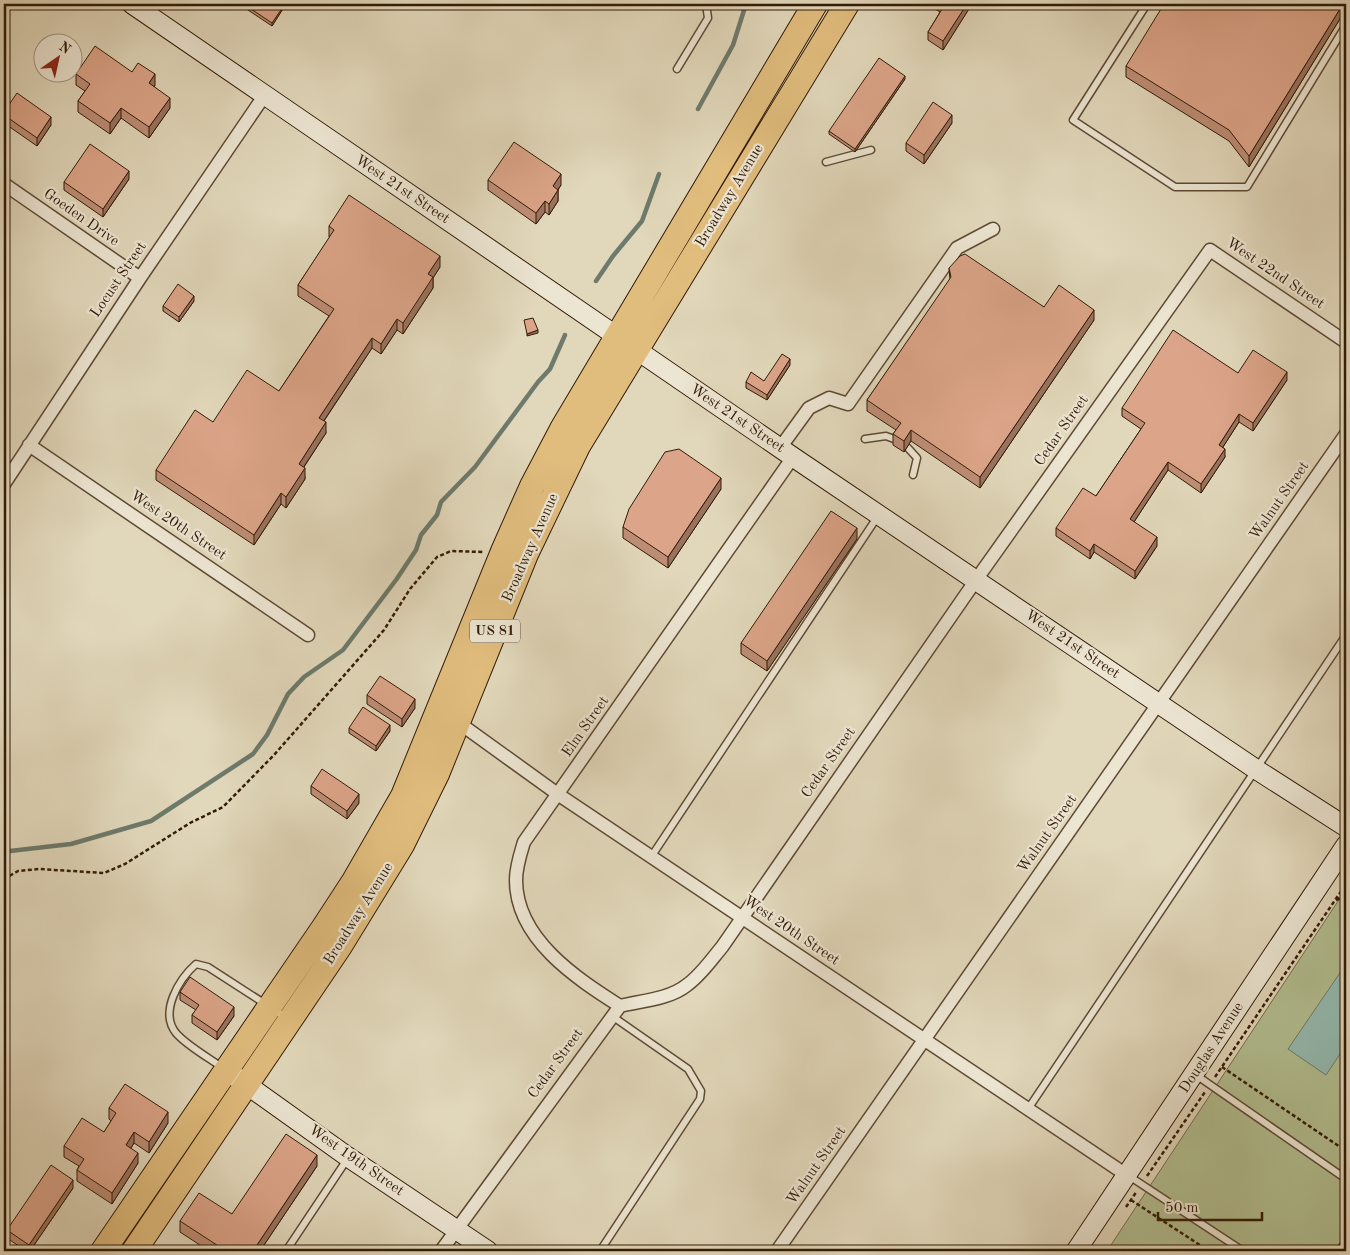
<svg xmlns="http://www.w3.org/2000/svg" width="1350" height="1255" font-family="'Old Standard TT',serif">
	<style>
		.green { fill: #b2be90; stroke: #726c4c }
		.water { fill: #94baaf; stroke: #6d7a6c }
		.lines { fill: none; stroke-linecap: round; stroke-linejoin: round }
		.stream { stroke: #6d7a6c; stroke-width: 4.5 }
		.lane-casing { stroke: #5e4a34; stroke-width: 9 }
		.street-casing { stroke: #5e4a34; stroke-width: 15 }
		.secondary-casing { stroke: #321b07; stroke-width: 21 }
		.highway-casing { stroke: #321b07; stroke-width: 26 }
		.path { stroke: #321b07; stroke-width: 2.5; stroke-dasharray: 4 2.5; stroke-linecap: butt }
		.lane { stroke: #ece5d2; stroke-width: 6 }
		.street { stroke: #ece5d2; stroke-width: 12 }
		.secondary { stroke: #ece5d2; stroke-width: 19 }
		.highway { stroke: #e0bc7d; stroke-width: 24 }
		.wall { fill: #bd8d75; stroke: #321b07 }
		.shaded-wall { fill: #9a735f; stroke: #321b07 }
		.building { fill: #dca488; stroke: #321b07 }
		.labels { text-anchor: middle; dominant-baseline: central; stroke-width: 4.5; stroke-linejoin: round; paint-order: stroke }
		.shield { fill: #ece5d2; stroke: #6a5844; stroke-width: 1 }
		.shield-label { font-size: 14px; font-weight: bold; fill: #321b07 }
		.street-label { font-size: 15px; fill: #321b07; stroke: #ece5d2 }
	</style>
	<rect width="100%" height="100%" fill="#e1d7ba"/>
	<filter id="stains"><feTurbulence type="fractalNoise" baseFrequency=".004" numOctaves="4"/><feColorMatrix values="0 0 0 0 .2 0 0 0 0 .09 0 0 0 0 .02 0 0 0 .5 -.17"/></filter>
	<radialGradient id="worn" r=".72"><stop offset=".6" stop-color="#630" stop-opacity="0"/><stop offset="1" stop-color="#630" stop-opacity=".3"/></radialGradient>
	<!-- green -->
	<path class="green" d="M1346,889V1251H1107Z"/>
	<!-- water -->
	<path class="water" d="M1346,964V1045L1326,1075L1288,1049Z"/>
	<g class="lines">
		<!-- stream -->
		<path class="stream" d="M698,109L733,45L746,4
			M596,281L613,256L642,221L659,174
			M4,854L10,851L71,844L151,821L253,754L267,735L288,694L304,677L343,650L396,580L416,550L421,535L437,515L441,502L475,467L538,382L550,369L565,335"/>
		<!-- lane casing -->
		<g class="lane-casing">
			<path id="lane" d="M1147,4L1073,120L1175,187H1247L1346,25
				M677,69L708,18L706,4
				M826,162L871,150
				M865,439L886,436L894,439
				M908,448L917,458L913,475
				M651,857L878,516
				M223,1068C209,1058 186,1045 176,1033C159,1012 179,979 196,964L208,967L287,1018
				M1196,1075L1346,1179
				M1028,1109L1346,635
				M1129,1176L1243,1251
				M286,1251L348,1158
				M600,1251L700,1099L701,1091L688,1069L612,1016
				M1339,1251L1346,1241"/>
		</g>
		<!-- street casing -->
		<g class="street-casing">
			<path id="street" d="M4,184L140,278
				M29,445L308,635
				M780,448L809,408L829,398L848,404L957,248L993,229
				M4,484L140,278L264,96
				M455,720L559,795L1128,1176
				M620,1006C576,978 516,939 516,880C516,867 520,855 524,842L793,457
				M441,1251L620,1006C641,1001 670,999 687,985C701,975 711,960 722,947L976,580L1210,250L1346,342
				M777,1251L1346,434"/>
		</g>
		<!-- secondary casing -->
		<g class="secondary-casing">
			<path id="secondary" d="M132,4L793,457L1257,770L1346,827
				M236,1077L348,1157L488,1251
				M1076,1251L1346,845"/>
		</g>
		<!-- highway casing -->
		<g class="highway-casing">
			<path id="highway" d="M103,1251L324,927L354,881L403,796L504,549L532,486L562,429L815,4
				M134,1251L340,946L402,845L437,774L526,554L578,446L847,4"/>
		</g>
		<!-- path -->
		<path class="path" d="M4,879L18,871L39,869L104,873L125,864L190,823L223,807L274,755L384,630L410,589L437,557L451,551L483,552
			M1336,900L1346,896
			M1222,1067L1346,1151
			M1215,1077L1346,884
			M1147,1176L1205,1092
			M1131,1200L1209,1251
			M1126,1207L1137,1191"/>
		<!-- lane -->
		<use href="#lane" class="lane"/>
		<!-- street -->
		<use href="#street" class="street"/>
		<!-- secondary -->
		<use href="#secondary" class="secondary"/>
		<!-- highway -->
		<use href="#highway" class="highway"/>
	</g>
	<!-- wall -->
	<path class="wall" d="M246,4H286L272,26L245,8Z
		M935,4H972L943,50L928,40V32L940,12L935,9Z
		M1346,4V9L1249,167L1229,141L1126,77V66Z
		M132,72L155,85L154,87L170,108L149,138L121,118L110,134L78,112V101L85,91L76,85V74Z
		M905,79L855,152L829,134V131Z
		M4,112L51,125L37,146L4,123Z
		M952,123L924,164L906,151V143Z
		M129,179L103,217L64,190V182Z
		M488,180L561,185L558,190V201L549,215L545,212L536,224L488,190Z
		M329,226L440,267L433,278V288L403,334L397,330L381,354L372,348L324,421L326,433L304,467L305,479L286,508L281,504L254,545L156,480V470L213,422L279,391L329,316L298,296V285L330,237H329Z
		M949,268L1044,307L1094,320L980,488L911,441L904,452L893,445V434L896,430L867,411V400L950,280Z
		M194,301L179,322L163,311V306Z
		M790,365L767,400L746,388V382L764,381Z
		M1238,373L1287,380L1253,431L1239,422L1223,447L1225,457L1201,493L1168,470L1134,522L1157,546L1135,579L1094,552L1090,559L1056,536V528L1096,496L1141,429L1122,416V408Z
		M721,489L668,568L623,538V527Z
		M857,539L767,671L741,654V643Z
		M367,695L415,708L402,727L367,704Z
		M349,728L390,731L376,751L349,733Z
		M311,786L359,803L347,819L311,794Z
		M1346,922V942L1341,938V930Z
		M180,992L234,1016L217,1040L192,1023V1015L196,1010L180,1000Z
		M109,1108L168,1123L149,1153L134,1143L131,1148L138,1163L112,1204L77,1181V1170L79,1166L64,1157V1146L104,1132L111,1121L109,1119Z
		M317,1166L260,1251H209L180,1232V1221L232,1214Z
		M73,1188L30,1251H26L7,1238V1230Z"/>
	<!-- shaded-wall -->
	<path class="shaded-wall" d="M285,4H286L272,26V23Z
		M967,4H972L943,50V41Z
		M1343,4H1346V9L1249,167V156Z
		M155,74V85L149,94V83Z
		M905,76V79L855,152V149Z
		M170,98V108L149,138V127Z
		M121,108V118L110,134V123Z
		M952,115V123L924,164V155Z
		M51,117V125L37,146V138Z
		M129,171V179L103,217V209Z
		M561,174V185L553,197V186Z
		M558,190V201L549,215V204Z
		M545,201V212L536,224V213Z
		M440,256V267L433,278V288L403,334V323L428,274Z
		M194,296V301L179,322V317Z
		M1094,310V320L980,488V477Z
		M397,319V330L381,354V344Z
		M538,330V333L527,336V334Z
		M372,338V348L319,428V418Z
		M790,359V365L767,400V395Z
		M1287,372V380L1253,431V423Z
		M1239,414V422L1219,453V445Z
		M326,422V433L299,474V464Z
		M911,430V441L904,452V441Z
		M1225,449V457L1201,493V484Z
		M1168,462V470L1130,528V519Z
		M305,468V479L286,508V497Z
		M721,478V489L668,568V557Z
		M281,493V504L254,545V535Z
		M857,528V539L767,671V661Z
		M1157,537V546L1135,579V571Z
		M1094,544V552L1090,559V551Z
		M415,699V708L402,727V719Z
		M390,725V731L376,751V746Z
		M359,794V803L347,819V811Z
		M234,1007V1016L217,1040V1032Z
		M168,1112V1123L149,1153V1142Z
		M134,1132V1143L126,1156V1145Z
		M138,1153V1163L112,1204V1193Z
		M317,1155V1166L260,1251H253Z
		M73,1180V1188L30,1251H29V1245Z"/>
	<!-- building -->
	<path class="building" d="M246,4H285L272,23L245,5Z
		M940,4H967L943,41L928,32L944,6Z
		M1164,4H1343L1249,156L1229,130L1126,66Z
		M95,46L132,72L138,63L155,74L149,83L170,98L149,127L121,108L110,123L78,101L90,84L76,74Z
		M879,58L905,76L855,149L829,131Z
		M17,93L51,117L37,138L4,115V112Z
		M933,102L952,115L924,155L906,143Z
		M514,142L561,174L553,186L558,190L549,204L545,201L536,213L488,180Z
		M90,144L129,171L103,209L64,182Z
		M349,195L440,256L428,274L433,277L403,323L397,319L381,344L372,338L319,418L326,422L299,464L305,468L286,497L281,493L254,535L156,470L195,410L213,422L247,370L279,391L334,309L298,285L334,230L329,226Z
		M965,254L1044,307L1059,285L1094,310L980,477L911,430L904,441L893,434L901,423L867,400L951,277L949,268L960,256Z
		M178,284L194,296L179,317L163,306Z
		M533,318L538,330L527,334L524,320Z
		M1173,330L1238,373L1253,350L1287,372L1253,423L1239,414L1219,445L1225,449L1201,484L1168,462L1130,519L1157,537L1135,571L1094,544L1090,551L1056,528L1083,488L1096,496L1145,423L1122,408Z
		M782,354L790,359L767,395L746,382L751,372L764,381Z
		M679,449L721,478L668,557L623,527L629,509L665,452Z
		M831,511L857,528L767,661L741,643Z
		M380,676L415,699L402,719L367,695Z
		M363,707L390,725L376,746L349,728Z
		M322,769L359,794L347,811L311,786Z
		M1346,922V934L1341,930Z
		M190,977L234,1007L217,1032L192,1015L199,1005L180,992Z
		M125,1084L168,1112L149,1142L134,1132L126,1145L138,1153L112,1193L77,1170L84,1159L64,1146L82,1118L104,1132L116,1113L109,1108Z
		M286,1134L317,1155L253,1251H226L180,1221L199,1193L232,1214Z
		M51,1165L73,1180L29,1245L7,1230Z"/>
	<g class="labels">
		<!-- shield labels -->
		<rect class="shield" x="470" y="619.5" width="50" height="23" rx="4"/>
		<g class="shield-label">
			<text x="495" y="631">US 81</text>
		</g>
		<!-- street labels -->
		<g class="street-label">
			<text transform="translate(402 190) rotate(34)">West 21st Street</text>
			<text transform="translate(730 196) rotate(-59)">Broadway Avenue</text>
			<text transform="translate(81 218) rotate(35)">Goeden Drive</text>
			<text transform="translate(1275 274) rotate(34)">West 22nd Street</text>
			<text transform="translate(119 280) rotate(-56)">Locust Street</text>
			<text transform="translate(737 419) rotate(34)">West 21st Street</text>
			<text transform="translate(1062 431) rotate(-55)">Cedar Street</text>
			<text transform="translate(1280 501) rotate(-55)">Walnut Street</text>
			<text transform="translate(178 526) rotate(34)">West 20th Street</text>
			<text transform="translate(531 548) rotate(-66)">Broadway Avenue</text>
			<text transform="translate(1072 645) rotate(34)">West 21st Street</text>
			<text transform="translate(586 727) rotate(-55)">Elm Street</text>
			<text transform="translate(829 763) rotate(-55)">Cedar Street</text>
			<text transform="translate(1048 834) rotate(-55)">Walnut Street</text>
			<text transform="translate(359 914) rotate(-58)">Broadway Avenue</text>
			<text transform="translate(791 931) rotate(34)">West 20th Street</text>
			<text transform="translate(1212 1048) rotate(-57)">Douglas Avenue</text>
			<text transform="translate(556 1064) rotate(-54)">Cedar Street</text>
			<text transform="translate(356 1161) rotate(35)">West 19th Street</text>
			<text transform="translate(817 1166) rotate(-55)">Walnut Street</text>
		</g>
	</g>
	<!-- margin -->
	<rect width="1350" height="1255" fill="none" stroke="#e1d7ba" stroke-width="20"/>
	<rect x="5" y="5" width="1340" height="1245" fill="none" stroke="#321b07" stroke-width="2.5"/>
	<rect x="10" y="10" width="1330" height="1235" fill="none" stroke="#321b07"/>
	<!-- north arrow -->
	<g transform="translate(58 58) rotate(34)"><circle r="24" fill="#ece5d2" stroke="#a29481"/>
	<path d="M0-4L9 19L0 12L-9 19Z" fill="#8f2418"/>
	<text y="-8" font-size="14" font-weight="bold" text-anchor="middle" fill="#321b07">N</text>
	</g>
	<!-- scale -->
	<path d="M1158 1212v8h104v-8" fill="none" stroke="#321b07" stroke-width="2.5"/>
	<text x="1165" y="1212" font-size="15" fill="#321b07" stroke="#ece5d2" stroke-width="4" paint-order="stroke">50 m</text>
	<rect width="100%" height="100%" filter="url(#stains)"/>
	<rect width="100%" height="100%" fill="url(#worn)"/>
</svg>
